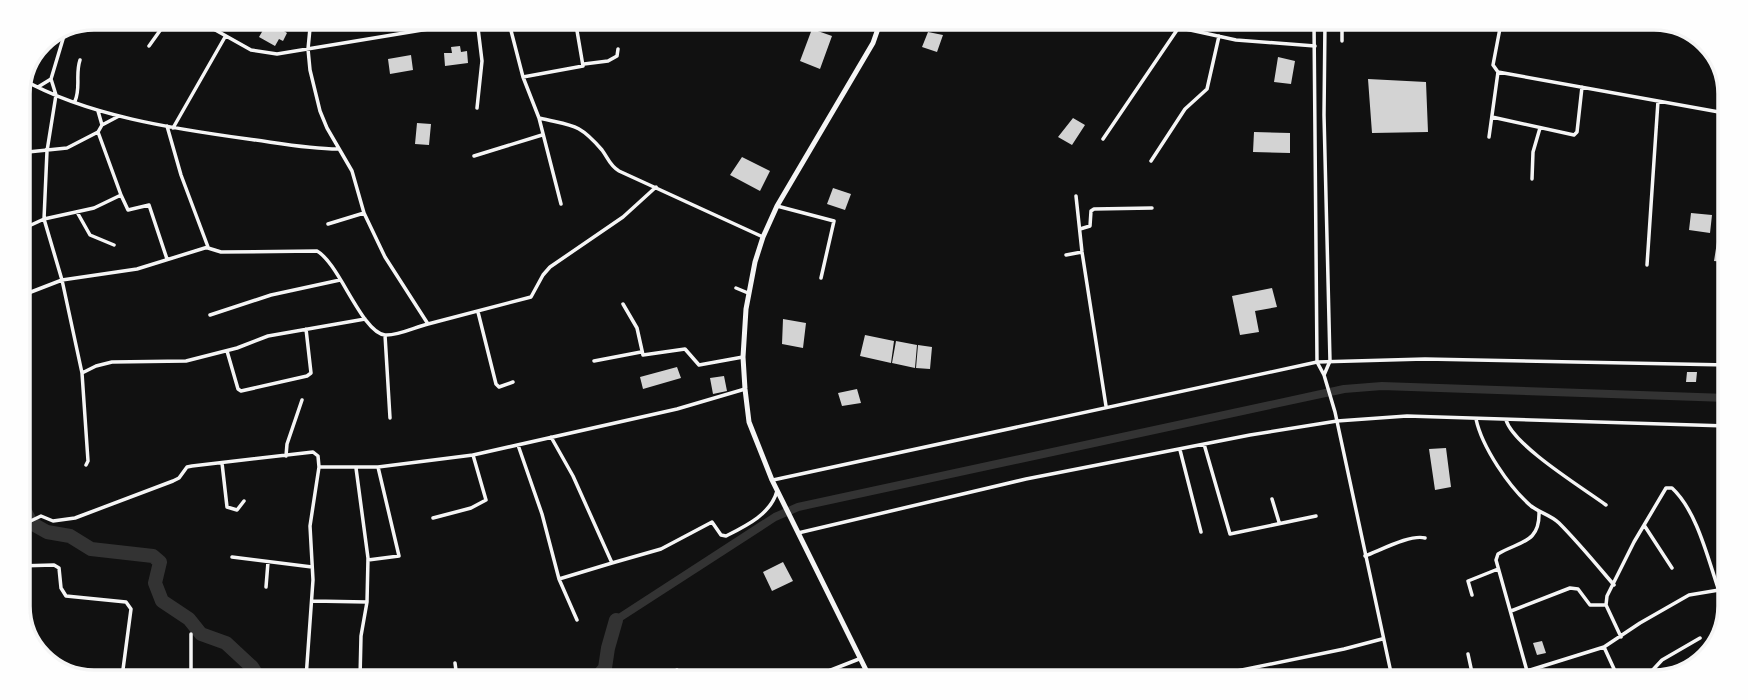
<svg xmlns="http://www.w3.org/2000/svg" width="1748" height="700" font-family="Georgia,serif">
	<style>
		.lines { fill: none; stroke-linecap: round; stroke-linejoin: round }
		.canal { stroke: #333; stroke-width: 8 }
		.river { stroke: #333; stroke-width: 14 }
		.building { fill: #d3d3d3 }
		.minor { stroke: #f5f5f5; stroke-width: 3.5 }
		.tertiary { stroke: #f5f5f5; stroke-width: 3.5 }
		.trunk { stroke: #f5f5f5; stroke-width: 5 }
		.rim { fill: none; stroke: #f5f5f5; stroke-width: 3.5 }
	</style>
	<rect width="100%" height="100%" fill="#111"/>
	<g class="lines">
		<!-- canal -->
		<path class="canal" d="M616,620L775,517L798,507L1344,389L1382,386L1727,398"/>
		<!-- river -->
		<path class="river" d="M18,498L31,523L47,532L70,536L91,549L153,556L160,562L155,583L162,601L189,619L201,634L226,643L252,667L259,678
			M592,679L599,675L605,668L608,648L616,620"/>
	</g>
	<!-- building -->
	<path class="building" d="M270,18H292L284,31L287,33L283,41L279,39L275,46L259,37Z
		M812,29L832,36L820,69L800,61Z
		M928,32L943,35L937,52L922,47Z
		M460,46L461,52L467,51L468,63L445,66L444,53H452L451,47Z
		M411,55L413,70L390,74L388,59Z
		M1278,57L1295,61L1291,84L1274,82Z
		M1368,79L1426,82L1428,132L1372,133Z
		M1073,118L1085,125L1072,145L1058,137Z
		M417,123L431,124L429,145L415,144Z
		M1254,132L1290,133V153L1253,152Z
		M742,157L770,171L760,191L730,175Z
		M833,188L851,194L845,210L827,204Z
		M1691,213L1712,215L1710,233L1689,230Z
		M1717,242L1726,244L1724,262L1714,261Z
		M1272,288L1277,307L1255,311L1259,332L1240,335L1232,296Z
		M783,319L806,323L803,348L782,344Z
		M865,335L894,341L891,363L860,356Z
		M896,341L917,345L915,368L892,363Z
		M918,345L932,347L930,369L916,368Z
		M677,367L681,378L643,389L640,377Z
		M1687,372H1697L1696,382H1686Z
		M724,376L727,391L713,394L710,378Z
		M857,389L861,403L842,406L838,393Z
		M1446,448L1451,487L1435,490L1429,449Z
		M783,562L793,581L772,591L763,572Z
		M1542,641L1546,653L1537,655L1533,643Z"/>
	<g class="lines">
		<!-- minor -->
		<path class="minor" d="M194,18L251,50L277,54L489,19
			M311,18L308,49L310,70L320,111L327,128L352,171L364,213L385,257L428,324L531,297L543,275L550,267L623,217L656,187
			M508,19L523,77L539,118C572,126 578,122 602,150C608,158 610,166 619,171L763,237
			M477,20L482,61L477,108
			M1342,22V41
			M1652,23L1654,29
			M66,29L51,79L56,95L47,151L44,219L62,280L82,373L88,461L86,465
			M149,46L169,18
			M584,64L608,61L617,56L618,49
			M1498,72L1730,114
			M1498,72L1493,65L1501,23
			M523,77L583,66L575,19
			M22,79C87,116 175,129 248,139C278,143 308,149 338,149
			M38,87L51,79
			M18,100L27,82
			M75,101C81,87 75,75 80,60
			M1492,117L1574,135L1577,132L1582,87
			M539,118L561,204
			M102,125L119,116
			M173,128L225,37
			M1489,137L1498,72
			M1103,139L1177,30L1181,28L1236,40L1315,46
			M18,153L67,148L98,132
			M474,156L542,135
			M1151,161L1185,109L1207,89L1219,36
			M1532,179L1533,152L1540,128
			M121,195L128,210L149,205L167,259
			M1076,196L1082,252L1106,406
			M777,206L834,221L821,278
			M77,212L90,235L114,245
			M328,224L364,213
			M31,225L44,219L94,208L121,195L98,132L102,125L98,111
			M1080,229L1090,226L1091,211L1094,209L1152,208
			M208,248L221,252L317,251C339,263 362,333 385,335C398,336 415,327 428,324
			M1066,255L1082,252
			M1647,265L1658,101
			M736,288L748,293
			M18,297L62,280L137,269L208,247L181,175L167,126
			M623,304L637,328L643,355L685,349L699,365L743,357
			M18,305L29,342L28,370
			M478,312L496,384L499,387L513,382
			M210,315L271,295L340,280
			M385,335L390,418
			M227,351L238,389L241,391L307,376L311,373L306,329
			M594,361L641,352
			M82,373L96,366L112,362L186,361L237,348L268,336L365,319
			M1476,419C1482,447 1509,487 1531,506C1540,513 1551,515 1559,523C1578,542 1596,564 1614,585
			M1506,420C1514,446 1583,488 1606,505
			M1204,444L1230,534L1316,516
			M518,445L542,514L559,579L612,563L573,476L551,437
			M1180,450L1201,532
			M286,456L287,444L302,400
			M222,463L227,507L237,510L244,501
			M773,480L1317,362L1425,359L1728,365
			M1272,499L1279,522
			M433,518L471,508L486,500L473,455
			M1644,525L1672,568
			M18,527L41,516L53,521L75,518L173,481L179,478L187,467L192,466L313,452L318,456L319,467H378L473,455L677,409L745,389
			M798,533L1026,479L1250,435L1337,421L1407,416L1727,426
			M1365,556C1381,550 1411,534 1425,538
			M232,557L312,567
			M368,560L399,556L378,467
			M612,563L661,549L712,522L721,535L726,536C746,526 771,514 777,491
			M18,566L54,565L59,568L61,588L66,596L126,602L131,609L122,677
			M559,579L577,620
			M266,587L268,562
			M1472,595L1468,581L1498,569
			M312,601L367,602L368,558L356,468
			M1511,611L1570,588L1578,589L1590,605H1605
			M1621,637L1606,605L1607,596L1634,542L1666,488H1672C1697,511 1708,559 1719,591
			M1604,647L1620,682
			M1468,654L1474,682
			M455,663L457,678
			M1534,669L1538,682
			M677,670L680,679
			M1527,671L1496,560L1498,554C1520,541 1540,543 1539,512
			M191,677V634
			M306,678L313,580L310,526L319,467
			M360,678L361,636L367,602
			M808,679L859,659
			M1504,682L1515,679L1527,671L1604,647L1640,623L1689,595L1725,589
			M1650,682L1649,674L1662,660L1700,638"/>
		<!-- tertiary -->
		<path class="tertiary" d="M1314,22L1317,362L1324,375L1335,412L1393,682
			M1324,375L1330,361L1324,115L1325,22
			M1188,681L1344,649L1382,639"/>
		<!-- trunk -->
		<path class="trunk" d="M871,680L772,480L749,422L745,389L743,357L746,309L755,262L763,237L777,206L873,43L881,20"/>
	</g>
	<!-- crop -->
	<path d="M0 0H1748V700H0ZM94 30H1654A64 64 0 0 1 1718 94V606A64 64 0 0 1 1654 670H94A64 64 0 0 1 30 606V94A64 64 0 0 1 94 30Z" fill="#fefefe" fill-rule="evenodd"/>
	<path class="rim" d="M94 30H1654A64 64 0 0 1 1718 94V606A64 64 0 0 1 1654 670H94A64 64 0 0 1 30 606V94A64 64 0 0 1 94 30Z"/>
</svg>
